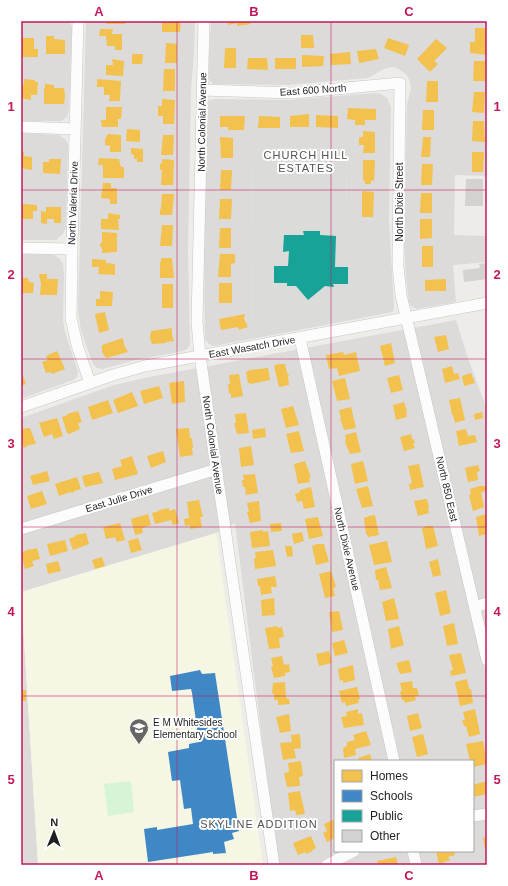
<svg xmlns="http://www.w3.org/2000/svg" width="508" height="886" font-family="Arial,sans-serif">
	<style>
		.residential { fill: #dcdbd9; fill-rule: evenodd }
		.education { fill: #f5f6e3 }
		.religious { fill: #dbdbd9 }
		.park { fill: #d5f4d8 }
		.homes { fill: #f2c14e }
		.schools { fill: #3f88c5 }
		.public { fill: #17a398 }
		.building { fill: #d4d2cf }
		.lines { fill: none; stroke-linecap: round; stroke-linejoin: round }
		.minor-casing { stroke: #c6c6c4; stroke-width: 12 }
		.minor { stroke: #fcfcfc; stroke-width: 11 }
		.grid { fill: none; stroke: #c2185b; stroke-width: 1; stroke-opacity: 0.55 }
		.labels { text-anchor: middle; dominant-baseline: central; stroke-width: 4; stroke-linejoin: round; paint-order: stroke }
		.street-label { font-size: 10px; fill: #1f1f1f; stroke: #fff }
		.poi-label { font-size: 10px; fill: #1f1f1f; stroke: #fff; text-anchor: start }
		.neighbourhood-label { font-size: 11px; letter-spacing: 1px; fill: #525252; stroke: #fff }
		.neatline { fill: none; stroke: #c2185b; stroke-width: 1.5 }
		.grid-label { font-size: 13px; text-anchor: middle; font-weight: bold; fill: #c2185b }
	</style>
	<rect width="100%" height="100%" fill="#edece8"/>
	<!-- residential -->
	<path class="residential" d="M21,21H68L71,25L72,28L69,110L67,117L61,121H21Z
		M86,21H195L194,52L191,91L188,249L190,345L187,349L183,351L136,360L103,369L97,368L93,364L81,331L78,310Z
		M211,21H487V176L455,175L454,235L487,236V262L453,265L456,302L416,309L411,306L409,302L406,278L404,240L407,104L411,89L410,81L406,74L397,68L391,67L384,69L368,78L310,83L289,85L213,84L209,80L208,76Z
		M375,93L381,94L387,98L391,107L389,220L346,219L347,156L340,149L253,148L251,339L214,346L209,344L205,339L204,246L207,103L210,100L215,99L288,100Z
		M21,133L59,135L66,140L68,144L66,227L63,234L56,240H21Z
		M21,254L54,255L60,259L63,263L64,276L63,320L65,332L78,372L77,377L73,380L21,399Z
		M456,320L468,358L487,410V865H278L235,523L216,533L21,592L38,865H21V418L114,385L149,377ZM335,761H473V851H335Z"/>
	<!-- education -->
	<path class="education" d="M216,533L263,865H38L21,592Z"/>
	<!-- religious -->
	<path class="religious" d="M253,148L340,149L347,155L346,219L389,220L394,307L393,312L251,339Z"/>
	<!-- park -->
	<path class="park" d="M131,781L134,812L108,816L104,784Z"/>
	<!-- homes -->
	<path class="homes" d="M106,21H125V24H106Z
		M155,21H181L180,32H162V23H155Z
		M227,21H250L251,24L237,26V23L228,25Z
		M475,28H487V55L470,53V42H475Z
		M100,29H113L112,34H122V50H115V46H107L106,36H99Z
		M301,35H313L314,48H301Z
		M46,36H54V39L65,40V54H46Z
		M21,38H34V49H38V57H21Z
		M388,38L409,45L405,56L384,48Z
		M436,39L447,48L434,61L438,64L430,72L417,59Z
		M166,43L177,44V63H165Z
		M225,48H236V68H224Z
		M376,49L379,59L359,63L357,51Z
		M350,52L351,64L331,65L330,54Z
		M132,54H143L142,64H132Z
		M302,55L324,56L323,66L302,67Z
		M248,58H267L268,70L247,69Z
		M275,58H296V69H275Z
		M112,59L124,61L123,76L106,75V65H113Z
		M474,61H486L485,81H473Z
		M164,69H175V91H163Z
		M24,79L35,80V82H38L37,95H31V100L21,98V84L24,85Z
		M97,79L121,81L120,101H109L110,95H104V87H97Z
		M427,81H438V102H426Z
		M45,84L54,85V88H64L65,96L64,104H44V88H45Z
		M474,92H485L484,113L472,112Z
		M162,99L175,100L174,124H163V116H158V106H162Z
		M106,107H122L121,119H118V127H102L101,120H106Z
		M348,108L376,109V120H365V125H355V120L347,119Z
		M423,110H434V130H422Z
		M309,114V127H290V116Z
		M316,115L338,116V128L316,127Z
		M220,116H245L244,130H228V127H220Z
		M259,116L280,117V128H258Z
		M473,121H484L485,142L472,141Z
		M127,129L140,130V142L126,141Z
		M363,131L375,132V153H363L364,145H359V137H363Z
		M108,134L121,135V152H110V146L105,145V139Z
		M163,135H174L173,155H161Z
		M220,137L233,138V158H221Z
		M423,137H431L430,157H421Z
		M131,148L143,149V162H137V159H134V155L131,154Z
		M24,152V156L32,157V170L21,168V153Z
		M472,152H484L483,172H472Z
		M99,158L119,159L121,167H124V178H103V165H98Z
		M49,159H61L60,174L43,173V162H49Z
		M162,159L174,160L173,185H161L162,170H160V164L162,163Z
		M363,160H375L374,181L371,180V184H365V181L363,180Z
		M422,164H433L432,185H421Z
		M221,170H232L231,190H220Z
		M103,183H111V188H117V204H110V199L101,198Z
		M362,191L374,192L373,217H362Z
		M421,193H432V213H420Z
		M162,194H174L172,215H160V209H161Z
		M220,199H232L231,219H219Z
		M21,204L37,205V211H33V219H22L23,228H21Z
		M46,207H61V223H54V219H47V224L41,223V211L46,212Z
		M108,213L120,215V219H118L119,230L101,229V219H108Z
		M420,219H432V238L420,239Z
		M162,225H173L172,246H160Z
		M220,228H231V248H219Z
		M102,232L117,233V252L102,253V247H100V244L102,242Z
		M422,246H433V267H422Z
		M220,254H235V263L231,264V277H218Z
		M161,258H172L174,278H160V262H161Z
		M92,259L106,260V263L115,264V275L98,274L99,267H92Z
		M39,274H47V279H58L57,295H40L41,284Z
		M21,278H28L29,282L34,283L33,293H21Z
		M446,279V291H425V280Z
		M219,283H232V303H219Z
		M162,284H173V308H162Z
		M100,291L113,292L112,306H96V299H100Z
		M105,312L109,330L99,333L95,314Z
		M245,314L244,319L248,327L239,330L238,327L221,330L219,319Z
		M172,328V335L174,341L166,342V343L152,344L150,338L151,331Z
		M446,335L449,349L438,352L434,337Z
		M123,338L124,345L128,352L106,358L102,352V345Z
		M391,343L395,363L385,366L380,346Z
		M57,351L65,369L52,374L51,372L46,373L42,362L48,360L46,356Z
		M343,352L344,355L356,352L360,371L339,376L337,368L329,369L326,355Z
		M278,364H285L287,373L289,375L288,377L289,385L279,387L274,366Z
		M452,366L454,374L458,373L460,379L445,383L442,369Z
		M268,368L270,380L251,384L250,383H248L246,372L250,370Z
		M21,370L26,384L21,386Z
		M471,373L475,383L464,386L462,376Z
		M239,374L243,396L231,398V393L229,394L228,384H230L229,375Z
		M399,375L403,390L391,393L387,378Z
		M345,378L350,399L337,401L332,381Z
		M184,381L185,402L172,404L169,383Z
		M159,386L163,398L144,404L140,391Z
		M132,392L138,406L118,413L113,400Z
		M460,398L465,420L455,423L453,415H452L449,400Z
		M108,400L113,413L92,420L88,407Z
		M404,402L407,411H406L407,417L396,420L393,405Z
		M293,406L299,425L286,428L281,409Z
		M351,407L356,428L344,430L340,418H341L339,410Z
		M78,411L82,422L78,423L80,429L69,434L67,433L62,417L68,415L67,414Z
		M482,412L483,418L475,420L474,414Z
		M246,413L249,433L237,434L234,423H236L235,414Z
		M57,418L63,436L54,439L52,434L44,437L39,423Z
		M30,428L36,444L29,445L24,448L22,443L21,444V429Z
		M189,428L190,438H192L193,448H192L193,455L180,457L176,429Z
		M265,428L266,437L253,439L252,430Z
		M466,429L468,436L475,435L477,442L459,446L456,431Z
		M299,431L304,451L291,453L286,434Z
		M356,432L361,452L350,454L345,442L346,439L345,435Z
		M411,434L412,439L414,440L415,443H413L415,448L404,451L400,437Z
		M251,446L254,465L241,467L239,448Z
		M163,451L166,462L151,468L147,456Z
		M132,456L138,474L115,480L112,469L122,466L120,460Z
		M305,461L311,478H309L310,482L298,484L294,464Z
		M363,461L368,481L355,484L351,464Z
		M419,464L424,487L410,490L409,484L412,483L408,466Z
		M478,465L480,471L477,472L478,480L468,482L465,468Z
		M47,471L50,481L33,485L30,476Z
		M99,472L103,483L85,487L82,476Z
		M255,474L258,493L246,495L245,487H243L242,480H244L243,475Z
		M77,477L81,489L74,491L73,493L70,492L59,496L55,484Z
		M368,486L373,506L362,508L356,489Z
		M479,486H485L487,491L481,492L484,507L473,511L469,495L471,494L470,489Z
		M311,487L315,507L304,509L302,501L297,502L295,494L300,492V490Z
		M42,491L47,504L31,509L27,496Z
		M425,499H427L429,508L428,509L429,513L418,516L414,501Z
		M199,500L203,517H200L202,527L190,529V525L185,526L184,519L189,518L187,502Z
		M259,501L261,521L250,523L247,512H249L247,503Z
		M169,508V511L175,509L179,523L173,525L171,520L155,524L152,513L159,511V510Z
		M148,514L151,525L142,528L143,533L135,535L131,519Z
		M486,514L487,534L479,536L476,517Z
		M375,515L379,535L368,537L367,534H366L364,518L369,516Z
		M318,517L323,536L309,539L305,519Z
		M120,523L125,540L117,542L115,537L106,539L103,527Z
		M281,523L282,531L271,532L270,524Z
		M427,526H433L438,546L426,549L422,528Z
		M263,530V532L268,531L270,546L252,548L250,532Z
		M302,532L304,541L294,544L292,534Z
		M86,533L89,544L73,550L69,539L76,536L75,535Z
		M138,538L142,550L131,553L128,541Z
		M65,540L68,551L50,556L47,544Z
		M387,541L392,562L374,565L369,545Z
		M317,544H324L329,562L316,565L312,546Z
		M285,546H292L293,556L287,557Z
		M37,548L40,559L32,561L34,566L25,569L21,553L29,549V550Z
		M273,550L276,566L255,569L254,558H256L255,552Z
		M102,557L105,566L95,569L92,560Z
		M438,559L441,575L433,577L429,562Z
		M58,561L61,571L48,574L46,564Z
		M386,567L392,588L380,590L378,580H376L375,570Z
		M331,571L336,587L333,588L335,596L325,598L319,574Z
		M275,576L277,587H271L272,593L261,595L260,586H258L257,579Z
		M446,590L451,613L440,616L435,593Z
		M274,598L275,615L262,616L261,600Z
		M394,598L399,619L386,621L382,602Z
		M339,611L343,630L332,632L329,612Z
		M454,623L458,644L447,646L443,626Z
		M277,626V628L282,627L284,637L279,638L280,648L269,649L265,628Z
		M399,626L404,645L391,649L388,629Z
		M344,640L348,653L335,656L332,643Z
		M329,651L332,663L319,666L316,654Z
		M461,653L466,673L451,676L450,671L453,670L449,655Z
		M282,656L284,665L289,664L290,672L285,673V676L274,678L271,667L273,666L271,658Z
		M409,660L412,672L400,674L396,663Z
		M353,665L355,680L343,683V680L340,681L338,669Z
		M467,679L469,689H471L473,703L460,706L455,682Z
		M412,681L413,688H417L419,696H415L416,700L405,703L404,700H402L400,692L402,691L400,683Z
		M285,682L286,698L289,699L290,704L278,705V700H274V694H272L273,683Z
		M357,687L360,699L358,700L359,703L346,706L345,702L342,703L339,691Z
		M21,690H26V701H21Z
		M358,709V714L362,713L364,725L344,728L341,717L347,716L346,712Z
		M475,709L480,734L469,737L466,726H464L462,720H465L463,712Z
		M418,713L422,728L410,731L407,716Z
		M289,714L291,731L280,733L276,717Z
		M366,731L371,745L355,749L356,755L344,758L343,748L347,746V742L355,740L353,735Z
		M300,734L301,748L294,749L296,758L283,760L280,743L292,742L291,735Z
		M423,734L428,754L417,757L412,737Z
		M483,741L487,764L473,767V761H470L466,744Z
		M370,754L372,761H359L358,758Z
		M301,761L303,776L299,777L300,786L287,787L284,773L289,772L288,763Z
		M487,781V794L473,797V785Z
		M300,791L305,814L296,815L295,810L290,811L288,793Z
		M335,819V838L327,842L323,833L327,831L324,824Z
		M311,836L316,848L312,850L313,851L306,854L305,852L298,855L293,843Z
		M487,837V849H485L483,838Z
		M436,851H454L455,855L448,857L450,860L439,864Z
		M396,857L398,865H378L377,861Z"/>
	<!-- schools -->
	<path class="schools" d="M200,670L202,674L215,673L239,831L232,833L234,839L224,842L226,853L213,854V852L148,862L144,829L157,827V830L193,824L191,808L184,809L180,780L172,781L168,752L189,748V744L199,742L192,693L191,689L172,691L170,676Z"/>
	<!-- public -->
	<path class="public" d="M303,231H320V235L336,236L335,267H348V284H333L334,287L325,286L308,300L296,286H287V283H274V266H288L289,251L283,252L284,235H304Z"/>
	<!-- building -->
	<path class="building" d="M466,179H483V206H465Z
		M486,263L487,279L464,282L463,270L480,268L479,264Z"/>
	<g class="lines">
		<!-- minor casing -->
		<g class="minor-casing">
			<path id="minor" d="M78,21L72,249L71,318L77,345L90,383
				M204,21L197,322L200,356L274,865
				M202,90L293,93L400,83L398,266L401,295L487,660
				M21,127L75,129
				M21,248L72,249
				M300,338L394,761
				M21,407L113,375L145,366L487,303
				M21,529L217,469
				M475,607L487,603
				M473,816L487,814
				M413,851L416,865
				M327,865L354,851"/>
		</g>
		<!-- minor -->
		<use href="#minor" class="minor"/>
	</g>
	<!-- grid -->
	<path class="grid" d="M177,21V865M331,21V865M21,190H487M21,359H487M21,527H487M21,696H487"/>
	<!-- icons -->
	<defs>
		<g id="school-pin" transform="scale(1)"><path d="M0 17L-7.5 6A9.5 9.5 0 1 1 7.5 6Z" fill="#676765" stroke="#fff"/><path d="M0-5L7-2L0 1L-7-2ZM-4 1L0 2.5L4 1V4Q0 6-4 4Z" fill="#fff"/></g>
	</defs>
	<g fill-rule="evenodd">
		<use href="#school-pin" x="139" y="728"/>
	</g>
	<g class="labels">
		<!-- street labels -->
		<g class="street-label">
			<text transform="translate(313 90) rotate(-4)">East 600 North</text>
			<text transform="translate(202 122) rotate(-89)">North Colonial Avenue</text>
			<text transform="translate(399 202) rotate(-90)">North Dixie Street</text>
			<text transform="translate(73 203) rotate(-88)">North Valeria Drive</text>
			<text transform="translate(252 347) rotate(-10)">East Wasatch Drive</text>
			<text transform="translate(213 445) rotate(82)">North Colonial Avenue</text>
			<text transform="translate(447 489) rotate(77)">North 850 East</text>
			<text transform="translate(119 499) rotate(-17)">East Julie Drive</text>
			<text transform="translate(347 549) rotate(77)">North Dixie Avenue</text>
		</g>
		<!-- poi labels -->
		<g class="poi-label">
			<text x="153" y="722">E M Whitesides<tspan x="153" dy="12">Elementary School</tspan></text>
		</g>
		<!-- neighbourhood labels -->
		<g class="neighbourhood-label">
			<text x="306" y="155">CHURCH HILL<tspan x="306" dy="13">ESTATES</tspan></text>
			<text x="259" y="824">SKYLINE ADDITION</text>
		</g>
	</g>
	<!-- border -->
	<rect width="508" height="886" fill="none" stroke="#ffffff" stroke-width="44"/>
	<!-- legend -->
	<rect x="334" y="760" width="140" height="92" fill="#ffffff" stroke="#a5a5a5"/>
	<rect x="342" y="770" width="20" height="12" fill="#f2c14e" stroke="#a5a5a5"/>
	<text x="370" y="780" font-size="12" fill="#1f1f1f">Homes</text>
	<rect x="342" y="790" width="20" height="12" fill="#3f88c5" stroke="#a5a5a5"/>
	<text x="370" y="800" font-size="12" fill="#1f1f1f">Schools</text>
	<rect x="342" y="810" width="20" height="12" fill="#17a398" stroke="#a5a5a5"/>
	<text x="370" y="820" font-size="12" fill="#1f1f1f">Public</text>
	<rect x="342" y="830" width="20" height="12" fill="#d4d2cf" stroke="#a5a5a5"/>
	<text x="370" y="840" font-size="12" fill="#1f1f1f">Other</text>
	<!-- north arrow -->
	<g transform="translate(54 832) rotate(1)" stroke="#ffffff" stroke-width="3" paint-order="stroke">
	<path d="M0-3L7 15L0 10L-7 15Z" fill="#1f1f1f"/>
	<text y="-6" font-size="11" font-weight="bold" text-anchor="middle" fill="#1f1f1f">N</text>
	</g>
	<rect x="22" y="22" width="464" height="842" class="neatline"/>
	<g class="grid-label">
		<text x="99" y="16">A</text>
		<text x="254" y="16">B</text>
		<text x="409" y="16">C</text>
		<text x="11" y="111">1</text>
		<text x="497" y="111">1</text>
		<text x="11" y="279">2</text>
		<text x="497" y="279">2</text>
		<text x="11" y="448">3</text>
		<text x="497" y="448">3</text>
		<text x="11" y="616">4</text>
		<text x="497" y="616">4</text>
		<text x="11" y="784">5</text>
		<text x="497" y="784">5</text>
		<text x="99" y="880">A</text>
		<text x="254" y="880">B</text>
		<text x="409" y="880">C</text>
	</g>
</svg>
